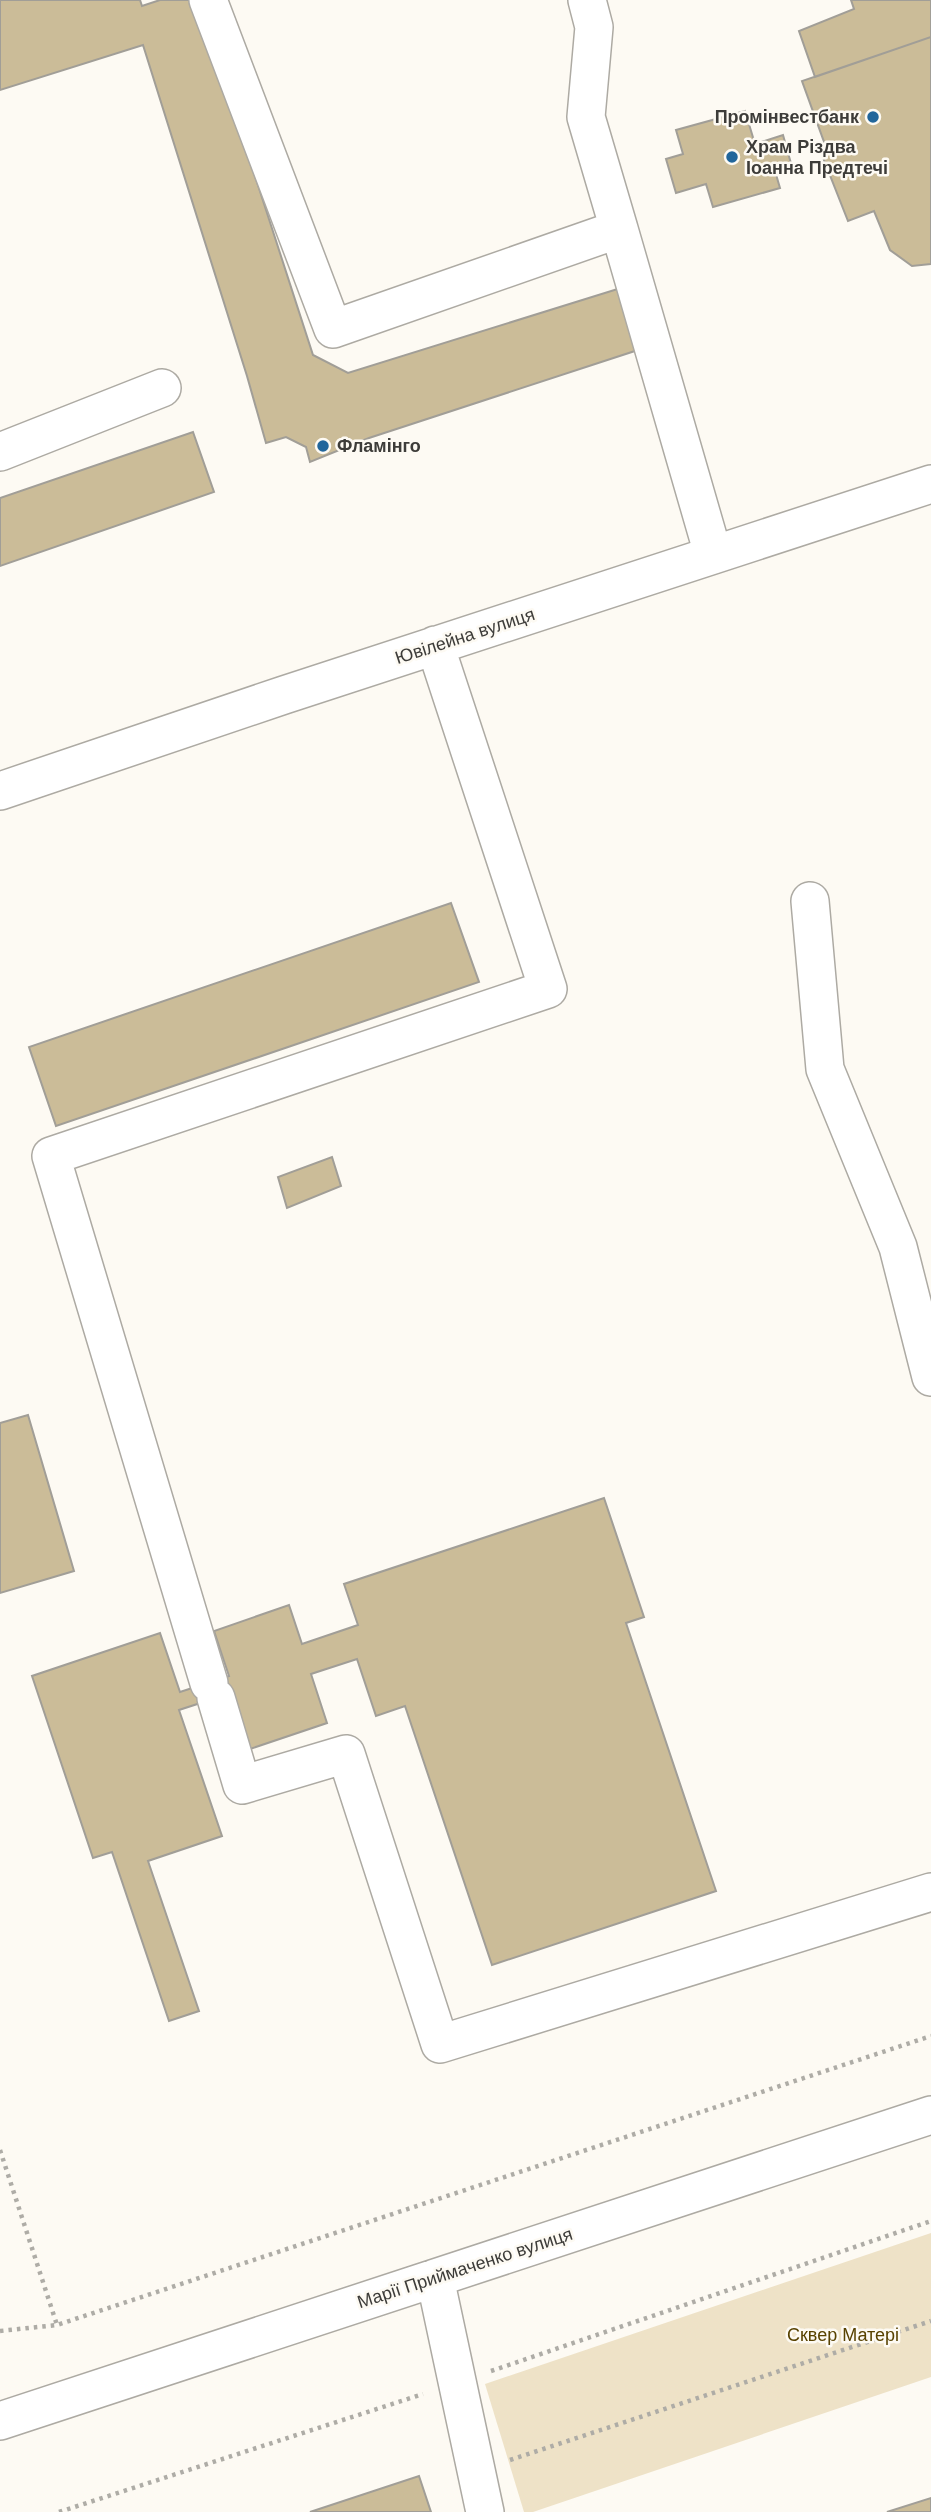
<svg xmlns="http://www.w3.org/2000/svg" width="931" height="2512" font-family="Arial,sans-serif">
	<style>
		.green { fill: #eee2c7 }
		.building { fill: #cbbc98; stroke: #a19e97; stroke-width: 2 }
		.lines { fill: none; stroke-linecap: round; stroke-linejoin: round }
		.minor-casing { stroke: #adaaa3; stroke-width: 40 }
		.path { stroke: #aeaca6; stroke-width: 4.5; stroke-dasharray: 3.5 5; stroke-linecap: butt }
		.minor { stroke: #fff; stroke-width: 37 }
		.poi-dot { fill: #21669b; stroke: #fdfaf3; stroke-width: 2.5 }
		.labels { text-anchor: middle; dominant-baseline: central; stroke-width: 5; stroke-linejoin: round; paint-order: stroke }
		.poi-label { font-size: 18px; font-weight: bold; fill: #3d3c39; stroke: #fdfaf3; text-anchor: start }
		.street-label { font-size: 18px; fill: #3d3c39; stroke: #fdfaf3 }
		.park-label { font-size: 18px; fill: #584200; stroke: #fdfaf3 }
	</style>
	<rect width="100%" height="100%" fill="#fdfaf3"/>
	<!-- green -->
	<path class="green" d="M931,2233V2377L533,2512H524L485,2384Z"/>
	<!-- building -->
	<path class="building" d="M0,0H140L142,6L160,0H198L313,355L348,373L624,287L644,348L369,438L310,462L306,447L286,437L266,443L247,376L143,45L0,90Z
		M851,0H931V37L815,77L799,31L854,9Z
		M931,37V264L912,266L890,250L874,211L848,221L822,155L828,153L802,81Z
		M745,111L755,144L783,135L792,167L775,171L780,188L713,207L706,184L676,193L666,159L683,154L676,130Z
		M193,432L214,492L0,566V498Z
		M451,903L479,982L56,1126L29,1047Z
		M332,1157L341,1186L287,1208L278,1177Z
		M28,1415L74,1571L0,1593V1423Z
		M604,1498L644,1617L626,1623L716,1891L492,1965L405,1706L376,1716L357,1659L311,1674L327,1723L250,1749L216,1698L179,1710L222,1836L148,1861L199,2011L169,2021L112,1852L93,1858L32,1676L160,1633L180,1692L229,1676L214,1631L289,1605L302,1644L358,1625L344,1584Z
		M419,2476L431,2512H310Z
		M931,2498V2512H887Z"/>
	<g class="lines">
		<!-- minor casing -->
		<g class="minor-casing">
			<path id="minor" d="M208,0L333,329L619,229L713,554
				M587,0L594,27L586,117L619,229
				M0,452L162,388
				M0,791L284,695L931,484
				M810,901L825,1069L898,1247L931,1377
				M209,1683L51,1156L548,989L435,645
				M216,1698L242,1785L346,1754L440,2044L931,1892
				M435,2278L485,2512
				M0,2421L931,2115"/>
		</g>
		<!-- path -->
		<path class="path" d="M0,2150L57,2325
			M0,2331L57,2325L931,2036
			M491,2371L931,2221
			M510,2460L931,2321
			M59,2512L423,2394"/>
		<!-- minor -->
		<use href="#minor" class="minor"/>
	</g>
	<!-- markers -->
	<g class="poi-dot">
		<circle cx="873" cy="117" r="7"/>
		<circle cx="732" cy="157" r="7"/>
		<circle cx="323" cy="446" r="7"/>
	</g>
	<g class="labels">
		<!-- poi labels -->
		<g class="poi-label">
			<text x="859" y="117" text-anchor="end">Промінвестбанк</text>
			<text x="746" y="147">Храм Різдва<tspan x="746" dy="21">Іоанна Предтечі</tspan></text>
			<text x="337" y="446">Фламінго</text>
		</g>
		<!-- street labels -->
		<g class="street-label">
			<text transform="translate(465 636) rotate(-18)">Ювілейна вулиця</text>
			<text transform="translate(465 2268) rotate(-18)">Марії Приймаченко вулиця</text>
		</g>
		<!-- park labels -->
		<g class="park-label">
			<text x="843" y="2335">Сквер Матері</text>
		</g>
	</g>
</svg>
